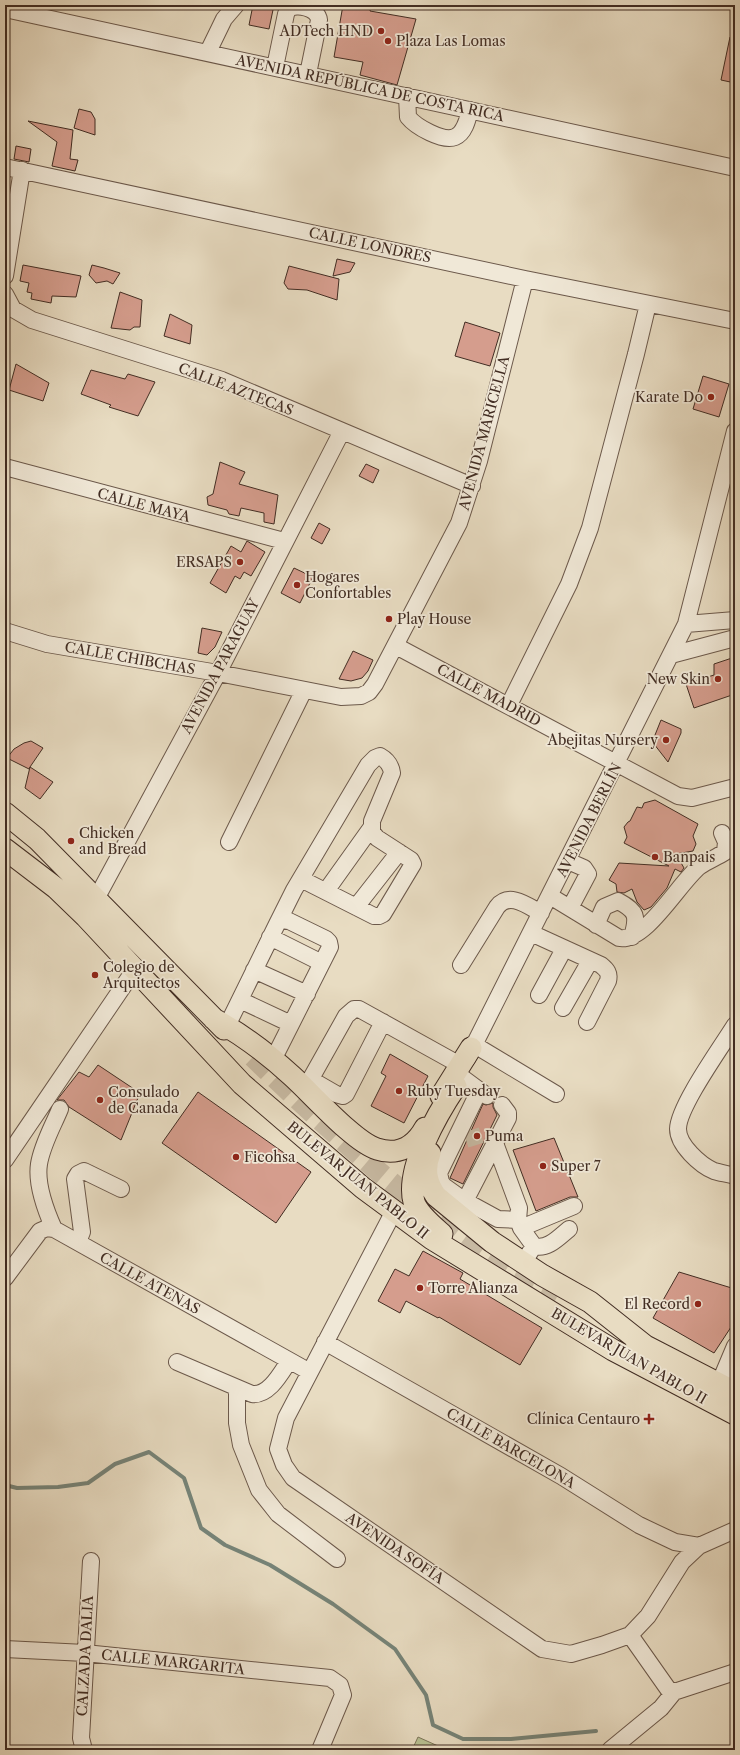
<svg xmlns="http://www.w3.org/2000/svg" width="740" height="1755" font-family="'Libre Caslon Text',serif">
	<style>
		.green { fill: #b8c092; stroke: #7d765a }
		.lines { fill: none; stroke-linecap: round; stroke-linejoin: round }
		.stream { stroke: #768377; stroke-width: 4 }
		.building { fill: #d59d8d; stroke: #422d23 }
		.minor-tunnel { stroke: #c7b9a2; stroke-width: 16; stroke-dasharray: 16 8; stroke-linecap: butt }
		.major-tunnel { stroke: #c7b9a2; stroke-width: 21; stroke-dasharray: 21 10; stroke-linecap: butt }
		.minor-casing { stroke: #6c594b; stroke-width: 18 }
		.major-casing { stroke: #422d23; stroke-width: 23 }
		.minor { stroke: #f0e8d7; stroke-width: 16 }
		.major { stroke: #e8dcc2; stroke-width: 21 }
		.poi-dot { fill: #8f2418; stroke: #f0e8d7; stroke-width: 1.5 }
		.labels { text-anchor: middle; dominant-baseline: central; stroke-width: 3.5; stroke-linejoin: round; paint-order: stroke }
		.poi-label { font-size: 14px; fill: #422d23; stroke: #f0e8d7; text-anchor: start }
		.street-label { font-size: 14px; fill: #422d23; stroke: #f0e8d7 }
	</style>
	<rect width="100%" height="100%" fill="#e8dcc2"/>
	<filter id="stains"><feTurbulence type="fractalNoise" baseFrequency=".005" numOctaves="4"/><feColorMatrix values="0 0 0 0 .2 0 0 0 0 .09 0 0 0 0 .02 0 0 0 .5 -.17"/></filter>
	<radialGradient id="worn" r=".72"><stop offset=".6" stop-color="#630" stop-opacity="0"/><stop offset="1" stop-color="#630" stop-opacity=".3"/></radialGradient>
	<!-- green -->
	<path class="green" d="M418,1737L447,1750H412Z"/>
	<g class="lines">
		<!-- stream -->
		<path class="stream" d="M5,1485L17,1488L58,1487L88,1483L115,1464L149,1452L184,1478L201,1528L225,1545L270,1565L333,1604L395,1649L426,1695L433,1725L463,1739H511L596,1731"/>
	</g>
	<!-- building -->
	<path class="building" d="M253,5H274L269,29L249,25Z
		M343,5H371L370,11L416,19L397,85L360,75L363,62L334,57Z
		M730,37H735V83L721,80Z
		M79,109L91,112L95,119V135L74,128Z
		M28,121L73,130L70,159L78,160L75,171L52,166L57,142Z
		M16,146L31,149L29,162L14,159Z
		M337,259L355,263L350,272L333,276Z
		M23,265L81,276L76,297L52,296L51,303L31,299L32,293L27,292L29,283L20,281Z
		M92,265L104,268L120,273L113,284L107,281L96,283L89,275Z
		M289,266L339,279L337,300L307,290L288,289L284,283Z
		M120,292L142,300L140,327H134L130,330L111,328Z
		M170,314L192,325L190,344L164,336Z
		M465,322L500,333L490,366L455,356Z
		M16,364L49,383L43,401L9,390Z
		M91,370L125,379L128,374L155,382L138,416L109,407L111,405L81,394Z
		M703,376L729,384L719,417L693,409Z
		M220,462L245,472L239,484L278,495L274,524L264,522V513L241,508L239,516L229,514L227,510L208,505L207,497L213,494Z
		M366,464L379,470L373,483L359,476Z
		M319,523L330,529L322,544L311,538Z
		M247,541L265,552L251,576L244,572L240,579L235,576L226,593L210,583L231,546L241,552Z
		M294,568L313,577L300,603L281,593Z
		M202,628L222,632L215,647L207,655L198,653Z
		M353,651L373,660L368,671L362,678L351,681L339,679Z
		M735,657V694L694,708L686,684L714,675V664Z
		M661,720L681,729V733L668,762L654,744L655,735Z
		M31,741L43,748L30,767L53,782L40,799L25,788L30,767L29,769L7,758L14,749L24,743Z
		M655,800L698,824L693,836L696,844L693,851L676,854L684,868L681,872L675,869L667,888L651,907L644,910L637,902L632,889L624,893L617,892L616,884L609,880L619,863L669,866L624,843L627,837L624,827L628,822L630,821L637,807L642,808L644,803Z
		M390,1054L428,1076L404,1123L371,1106L386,1076L381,1073Z
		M98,1065L140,1093L121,1140L69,1107L64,1100H57L79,1072L89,1077Z
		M198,1092L311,1172L276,1223L162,1143Z
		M493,1103V1107L497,1115L463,1184L450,1178L483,1104L486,1105Z
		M554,1138L578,1197H570L536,1211L513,1150Z
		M423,1251L463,1273L460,1279L542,1328L520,1365L439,1317L438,1318L406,1301L400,1313L378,1301L395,1269L409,1276Z
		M679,1272L735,1289V1321L714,1353L653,1318Z"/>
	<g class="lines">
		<!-- minor-tunnel -->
		<path class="minor-tunnel" d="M466,1140L488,1133"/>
		<!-- major-tunnel -->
		<path class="major-tunnel" d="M253,1057C326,1127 401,1195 483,1254C506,1270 533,1282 558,1295"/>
		<!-- minor casing -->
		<g class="minor-casing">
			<path id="minor" d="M5,9L735,168
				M208,52L224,19L236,5
				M275,67L286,14C287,13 287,10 289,9C296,3 318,8 319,20L308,74
				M407,96L408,117C416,127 443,142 455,137C465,133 468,118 470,110
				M5,167L525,279L735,321
				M5,276L22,170
				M5,294L13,309L32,320L222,380L472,486
				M5,467L284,541
				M686,624L735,620
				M5,631L47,644L218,673L341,697L361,696L369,692L375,684L459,523L479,461L525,279
				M396,646C490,696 584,747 678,796L692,798L735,787
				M671,655L735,638
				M509,705L569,584L590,528L636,354L648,304
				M229,842L304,690
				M568,861L584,868L588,874L570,908
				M326,891L371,828
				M550,896L619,938C646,943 680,881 700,866C708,861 717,857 725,852L726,842L722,833
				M96,899L218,673L342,431
				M356,907L399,852
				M278,922L294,890L368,765L375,758L380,756C387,760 391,765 392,773L372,821V832L377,838L411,860L413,864L383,914L379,916H374L301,879
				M596,925L604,907L618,901C637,911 638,916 632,937
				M531,933L601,965C607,970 610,973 608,981L587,1022
				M270,937L322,963
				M461,965L497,907C509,891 528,906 541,913
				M254,970L307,994
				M539,995L564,949
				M240,1000L291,1024
				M563,1008L590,961
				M735,1025C722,1046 678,1107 678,1129C678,1145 700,1165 714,1171C721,1173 728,1174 735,1176
				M227,1026L278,922L282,920L289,921L326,939L329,942L330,947L273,1060
				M473,1044L556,1094
				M467,1059L686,624L735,431
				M460,1076L487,1096
				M310,1079L336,1094L343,1096L346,1094L383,1022
				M305,1089L346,1016L354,1009H359L460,1065
				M479,1091L439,1173L441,1182L444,1186L465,1201L498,1219L518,1220
				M495,1143L519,1208L518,1220L521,1228L534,1246L523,1263
				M5,1160L135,969
				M465,1201L508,1118V1113L502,1105
				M394,1211L286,1418L278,1449L284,1465L293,1478L542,1649L571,1654L602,1645L630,1635L648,1616L682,1562L699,1546L735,1530
				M521,1228L574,1206
				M54,1229C46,1211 36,1183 39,1164C42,1145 53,1126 60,1109
				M78,1242L82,1232L75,1179L78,1174L84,1171L121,1189
				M534,1246C548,1250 559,1237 569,1229
				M5,1278L40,1231L47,1228L54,1229L310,1372
				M325,1342L561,1476L639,1525L675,1542L699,1546
				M177,1362L252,1394C269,1396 281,1373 289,1361
				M719,1384L735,1346
				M237,1388V1423L241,1445L259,1490L278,1514L337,1559
				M630,1635L668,1689L674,1692L735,1672
				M5,1649L85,1653L330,1678L340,1685L343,1695L320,1750
				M84,1750L81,1738L91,1561
				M610,1750L661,1708L674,1692"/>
		</g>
		<!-- major casing -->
		<g class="major-casing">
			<path id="major" d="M5,813L37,839L224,1029
				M5,849L56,888L86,917L242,1084L363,1188L432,1239L613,1350L735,1414
				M214,1019C243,1035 268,1054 292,1076C312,1094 354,1142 377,1149C398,1156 415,1146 425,1128
				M441,1096L471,1048
				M430,1153C424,1169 426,1182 436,1196L492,1242L542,1275L590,1302L648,1348
				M442,1234C433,1226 418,1214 414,1202C405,1169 438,1113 456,1086
				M636,1341L735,1392"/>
		</g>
		<!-- minor -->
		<use href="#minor" class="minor"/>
		<!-- major -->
		<use href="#major" class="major"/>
	</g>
	<!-- markers -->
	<g class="poi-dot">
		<circle cx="381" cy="31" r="4"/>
		<circle cx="388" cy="41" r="4"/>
		<circle cx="711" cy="397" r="4"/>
		<circle cx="240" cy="562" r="4"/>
		<circle cx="297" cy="585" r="4"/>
		<circle cx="389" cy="619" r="4"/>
		<circle cx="718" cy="679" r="4"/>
		<circle cx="666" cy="740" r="4"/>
		<circle cx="71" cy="841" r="4"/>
		<circle cx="655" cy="857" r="4"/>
		<circle cx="95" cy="975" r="4"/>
		<circle cx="399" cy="1091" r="4"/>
		<circle cx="100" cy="1100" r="4"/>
		<circle cx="477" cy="1136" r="4"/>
		<circle cx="236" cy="1157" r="4"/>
		<circle cx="543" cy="1166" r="4"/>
		<circle cx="420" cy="1288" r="4"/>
		<circle cx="698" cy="1304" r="4"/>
		<path d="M647 1413h4v4h4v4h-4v4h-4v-4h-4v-4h4z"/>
	</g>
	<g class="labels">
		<!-- poi labels -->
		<g class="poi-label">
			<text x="373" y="31" text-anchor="end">ADTech HND</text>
			<text x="396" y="41">Plaza Las Lomas</text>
			<text x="703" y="397" text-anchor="end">Karate Do</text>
			<text x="232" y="562" text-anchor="end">ERSAPS</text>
			<text x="305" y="577">Hogares<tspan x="305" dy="16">Confortables</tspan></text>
			<text x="397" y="619">Play House</text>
			<text x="710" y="679" text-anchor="end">New Skin</text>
			<text x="658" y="740" text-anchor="end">Abejitas Nursery</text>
			<text x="79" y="833">Chicken<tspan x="79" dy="16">and Bread</tspan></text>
			<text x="663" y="857">Banpais</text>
			<text x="103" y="967">Colegio de<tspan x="103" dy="16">Arquitectos</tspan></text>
			<text x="407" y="1091">Ruby Tuesday</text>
			<text x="108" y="1092">Consulado<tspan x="108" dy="16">de Canada</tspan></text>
			<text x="485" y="1136">Puma</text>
			<text x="244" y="1157">Ficohsa</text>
			<text x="551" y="1166">Super 7</text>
			<text x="428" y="1288">Torre Alianza</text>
			<text x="690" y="1304" text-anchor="end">El Record</text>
			<text x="640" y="1419" text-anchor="end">Clínica Centauro</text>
		</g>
		<!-- street labels -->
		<g class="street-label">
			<text transform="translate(370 88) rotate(12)">AVENIDA REPÚBLICA DE COSTA RICA</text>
			<text transform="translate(370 245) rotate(12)">CALLE LONDRES</text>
			<text transform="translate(236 389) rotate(21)">CALLE AZTECAS</text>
			<text transform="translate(484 433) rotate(-75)">AVENIDA MARICELLA</text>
			<text transform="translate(144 505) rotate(15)">CALLE MAYA</text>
			<text transform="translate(130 658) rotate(10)">CALLE CHIBCHAS</text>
			<text transform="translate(220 666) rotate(-62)">AVENIDA PARAGUAY</text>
			<text transform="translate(489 695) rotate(28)">CALLE MADRID</text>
			<text transform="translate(589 820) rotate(-63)">AVENIDA BERLÍN</text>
			<text transform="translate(358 1180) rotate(39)">BULEVAR JUAN PABLO II</text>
			<text transform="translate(150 1283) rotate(29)">CALLE ATENAS</text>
			<text transform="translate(629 1356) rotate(30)">BULEVAR JUAN PABLO II</text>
			<text transform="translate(511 1448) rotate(30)">CALLE BARCELONA</text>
			<text transform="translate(395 1548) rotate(34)">AVENIDA SOFÍA</text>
			<text transform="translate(85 1656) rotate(-87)">CALZADA DALIA</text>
			<text transform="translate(173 1662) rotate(6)">CALLE MARGARITA</text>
		</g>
	</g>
	<!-- margin -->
	<rect width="740" height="1755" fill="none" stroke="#e8dcc2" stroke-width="20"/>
	<rect x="6" y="6" width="728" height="1743" fill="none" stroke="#422d23" stroke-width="2"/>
	<rect x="10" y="10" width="720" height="1735" fill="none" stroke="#422d23"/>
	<rect width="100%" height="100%" filter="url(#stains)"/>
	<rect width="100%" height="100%" fill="url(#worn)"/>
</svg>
